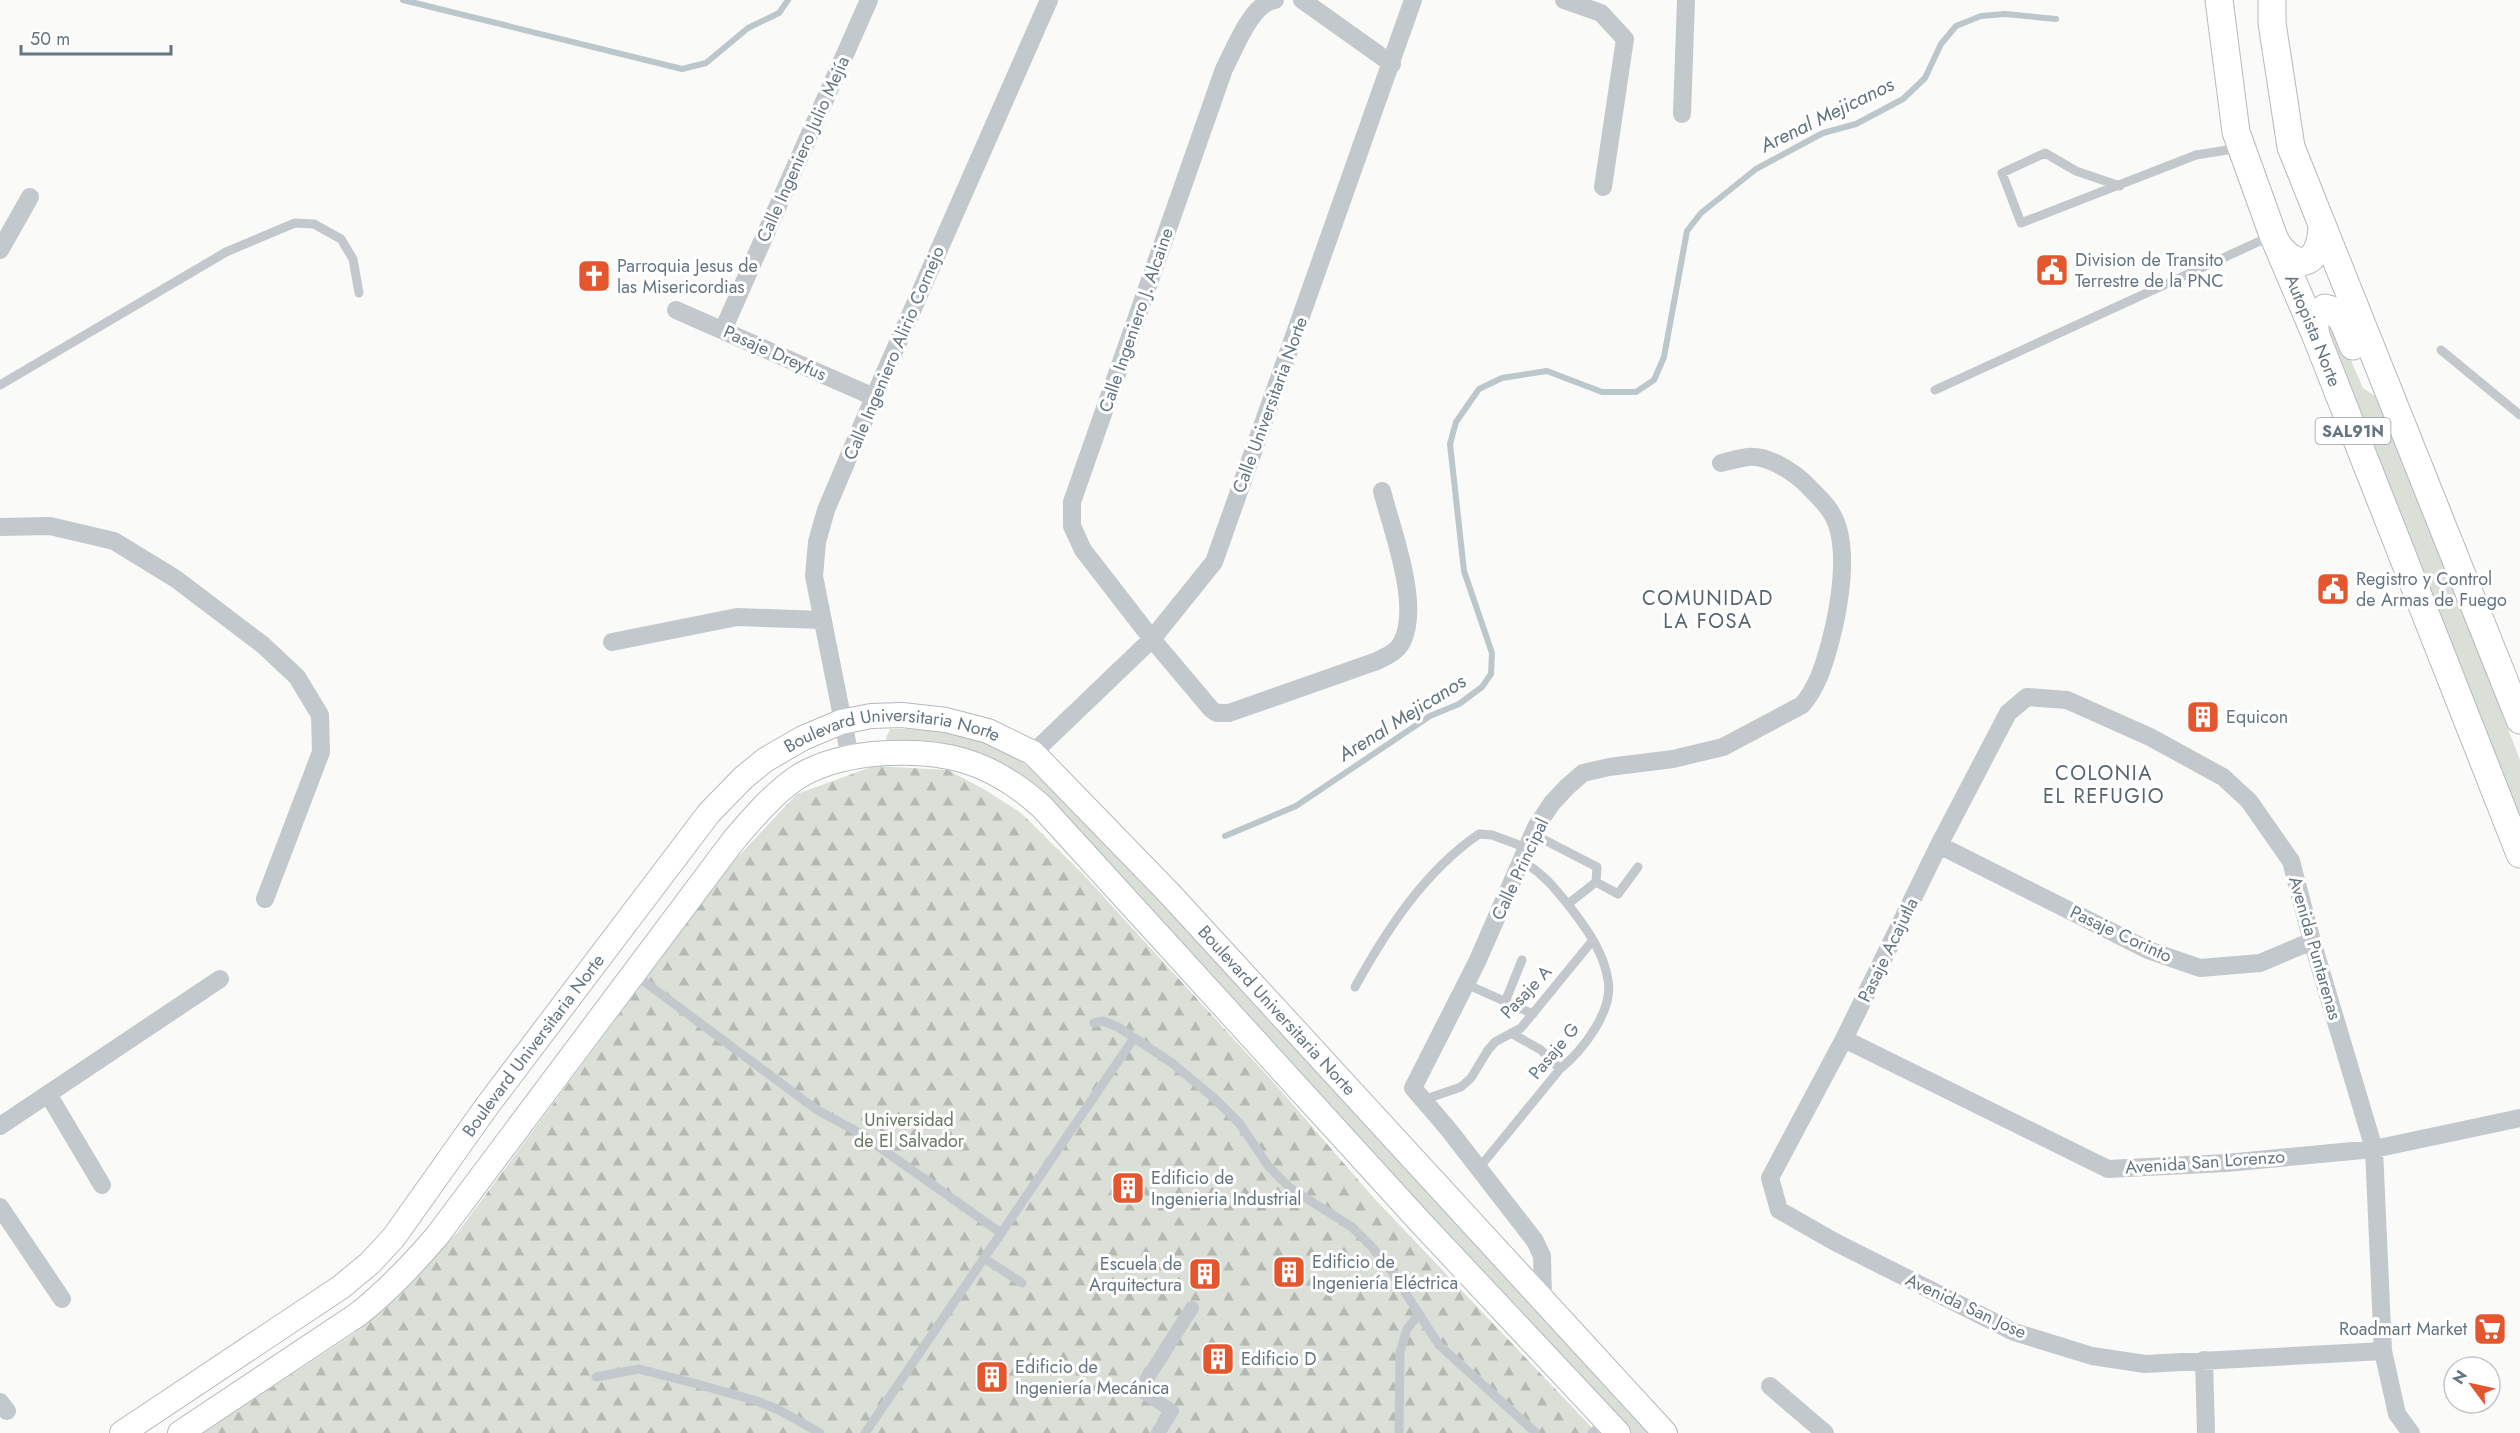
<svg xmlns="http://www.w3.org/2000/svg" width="2520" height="1433" font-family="Jost,sans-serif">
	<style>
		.grass { fill: #dadfd7 }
		.forest { fill: url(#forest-firs) }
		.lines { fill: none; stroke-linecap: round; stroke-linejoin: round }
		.stream { stroke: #bbc7cb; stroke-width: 6 }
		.secondary-casing { stroke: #b3babf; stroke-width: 26 }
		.primary-casing { stroke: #b5babe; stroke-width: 29 }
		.service { stroke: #c3c8cc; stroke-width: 9 }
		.pedestrian { stroke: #c3c8cc; stroke-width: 14 }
		.minor { stroke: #c3c8cc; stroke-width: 18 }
		.secondary { stroke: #fff; stroke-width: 24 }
		.primary { stroke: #fff; stroke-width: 27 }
		.labels { text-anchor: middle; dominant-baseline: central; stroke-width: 6; stroke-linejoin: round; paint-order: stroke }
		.shield { fill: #fff; stroke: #939fa8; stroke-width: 1.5 }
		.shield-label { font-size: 16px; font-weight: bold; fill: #657683 }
		.street-label { font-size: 18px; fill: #657683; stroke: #fff }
		.poi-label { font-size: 18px; fill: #657683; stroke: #fff; text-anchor: start }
		.park-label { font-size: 18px; fill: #687a64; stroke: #fff }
		.water-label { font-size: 20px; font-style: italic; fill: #60757c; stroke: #fff }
		.neighbourhood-label { font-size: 20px; letter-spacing: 1.5px; fill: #57646e; stroke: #fff }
	</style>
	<defs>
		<pattern id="forest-firs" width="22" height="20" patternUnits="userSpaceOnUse" patternTransform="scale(1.5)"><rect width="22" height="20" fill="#dadfd7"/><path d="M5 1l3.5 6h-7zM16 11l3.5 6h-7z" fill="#b4b9b4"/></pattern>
	</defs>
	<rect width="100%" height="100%" fill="#fafaf8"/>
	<!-- grass -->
	<path class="grass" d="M2326,322L2342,340L2363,388L2375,396L2419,498L2520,760V820L2324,325Z
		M890,729C957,728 999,741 1050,783L1238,982L1650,1433H1629L1047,801L888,744L886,738Z"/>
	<!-- forest -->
	<path class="forest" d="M874,766L948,770L987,791L1021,813L1082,873L1166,965L1276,1085L1373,1197L1597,1433H203L353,1334L458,1232L731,864L797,794Z"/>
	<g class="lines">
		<!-- stream -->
		<path class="stream" d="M403,0L682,69L706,63L748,28L779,13L788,0
			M1225,836L1296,806L1430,716L1459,704L1482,687L1491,674L1492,653L1464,571L1450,444L1456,422L1479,389L1502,378L1547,371L1602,392H1636L1654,380L1664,357L1687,231L1701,213L1756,169L1823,133L1856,124L1903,99L1925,78L1941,44L1956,26L1981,16L2005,14L2056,19"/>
		<!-- secondary casing -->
		<g class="secondary-casing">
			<g id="secondary">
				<path id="s1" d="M122,1433L341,1287L370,1263L394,1237L487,1106L709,813L743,778L765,760L803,738L841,722L871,716L902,715L946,720L988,731L1033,753L1169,893L1665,1433"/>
				<path d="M180,1433L357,1315C387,1292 412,1265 437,1236L733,841C752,819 771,796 795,779C818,763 846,757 873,754C942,748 990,760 1042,807L1422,1224L1618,1433"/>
			</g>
		</g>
		<!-- primary casing -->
		<g class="primary-casing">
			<g id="primary">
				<path id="s2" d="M2219,0L2236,132L2273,235L2316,336L2520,854"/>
				<path d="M2272,0V23L2291,147L2520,720"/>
				<path d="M2278,245C2302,277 2322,258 2322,225"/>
				<path d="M2316,336C2314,324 2314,315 2325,308C2343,311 2347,332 2353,346"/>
			</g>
		</g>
		<!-- service -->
		<path class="service" d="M2120,186L2076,171L2045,153L2002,173L2021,223L2196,155L2240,148
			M2441,350L2520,415
			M0,385L226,252L295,223L314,224L341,239L353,259L359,293
			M1935,390L2271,236
			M1533,834L1597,867L1596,882
			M1568,904L1596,882L1618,894L1638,867
			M634,974L817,1110L858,1132L1001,1233
			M1466,984L1533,1014
			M1355,987C1387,929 1425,871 1479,834L1492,835L1527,848
			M1505,1002L1522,960
			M1094,1023L1103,1021L1118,1027L1172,1063L1214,1098L1240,1124L1269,1167L1290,1188L1352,1227L1371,1246L1388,1266L1439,1345L1536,1433
			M1511,1033L1541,1050L1560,1069
			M1423,1100L1461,1087L1471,1078L1488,1050L1495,1042L1521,1028L1593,940
			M1479,1168L1560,1069C1582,1051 1614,1011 1608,980C1604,954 1589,932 1573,911C1557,891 1544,873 1521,861
			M984,1258L1022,1283
			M596,1377L639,1369L697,1384L757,1401L779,1410L820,1433
			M865,1433L1134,1038
			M1399,1433L1400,1352L1407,1329L1419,1314
			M1592,1433L1605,1422"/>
		<!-- pedestrian -->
		<path class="pedestrian" d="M1158,1433L1172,1411L1140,1390L1192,1308"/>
		<!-- minor -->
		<path class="minor" d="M1275,0C1251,3 1234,51 1224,69L1072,502V526L1083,550L1152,639L1211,709L1217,713H1229L1377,661C1387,656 1397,652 1402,642C1421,605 1392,530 1382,491
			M1302,0L1392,64
			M1564,0L1601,13L1625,39L1603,187
			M1682,114L1686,0
			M0,250L30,197
			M676,310L874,397
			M723,330L869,0
			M0,527L50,526L114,541L176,579L263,645L297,677L320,715L321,752L265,899
			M612,642L737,617L823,620
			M1033,753L1152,639L1214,562L1413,0
			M850,757L814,576L817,542L826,510L874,397L1049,0
			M1939,845L2148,950L2200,968L2260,963L2312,941
			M1844,1039L2108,1169L2226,1163L2374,1149L2520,1118
			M48,1094L102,1185
			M0,1126L220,979
			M0,1207L62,1299
			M1543,1301L1542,1256L1535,1241L1449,1130L1413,1088L1477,962L1536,827L1552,803L1567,787L1583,773L1609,767L1673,759L1723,747L1802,705C1817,688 1824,665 1830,643C1839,609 1851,546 1832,514C1826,503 1816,495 1808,486C1794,472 1768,455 1748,457C1739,458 1730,461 1721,463
			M2383,1351L2145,1364L2092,1356L2014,1332L1835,1242L1779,1210L1770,1178L1844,1039L1939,845L2008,713L2027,697L2067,700L2150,737L2223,777L2249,801L2291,861L2312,941L2374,1149L2383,1351L2397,1414L2411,1433
			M2204,1360L2206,1433
			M1770,1386L1825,1433
			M0,1402L7,1411"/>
		<!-- secondary -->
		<use href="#secondary" class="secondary"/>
		<!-- primary -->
		<use href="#primary" class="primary"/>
	</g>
	<!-- icons -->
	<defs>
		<g id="civic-square" transform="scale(1.725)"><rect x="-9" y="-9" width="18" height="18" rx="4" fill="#e4572e" stroke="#fff"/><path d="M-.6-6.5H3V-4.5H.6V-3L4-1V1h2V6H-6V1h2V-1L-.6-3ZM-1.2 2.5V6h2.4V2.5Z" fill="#fff"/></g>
		<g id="church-square" transform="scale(1.725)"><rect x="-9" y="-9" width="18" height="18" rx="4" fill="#e4572e" stroke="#fff"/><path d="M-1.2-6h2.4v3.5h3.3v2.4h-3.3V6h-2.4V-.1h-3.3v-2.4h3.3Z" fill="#fff"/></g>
		<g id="building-square" transform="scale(1.725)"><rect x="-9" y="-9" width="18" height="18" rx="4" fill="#e4572e" stroke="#fff"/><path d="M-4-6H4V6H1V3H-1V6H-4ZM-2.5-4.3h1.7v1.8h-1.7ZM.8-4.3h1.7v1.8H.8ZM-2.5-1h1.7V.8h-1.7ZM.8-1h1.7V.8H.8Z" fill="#fff"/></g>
		<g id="supermarket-square" transform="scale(1.725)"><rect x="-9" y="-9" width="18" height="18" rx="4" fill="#e4572e" stroke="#fff"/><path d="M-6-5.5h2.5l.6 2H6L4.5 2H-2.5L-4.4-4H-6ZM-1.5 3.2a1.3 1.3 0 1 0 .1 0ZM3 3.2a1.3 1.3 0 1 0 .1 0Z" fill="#fff"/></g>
	</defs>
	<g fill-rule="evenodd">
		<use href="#civic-square" x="2052" y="270"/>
		<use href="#church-square" x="594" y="276"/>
		<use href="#civic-square" x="2333" y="589"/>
		<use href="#building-square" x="2203" y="717"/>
		<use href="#building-square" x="1128" y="1188"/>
		<use href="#building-square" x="1289" y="1272"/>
		<use href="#building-square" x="1205" y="1274"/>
		<use href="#supermarket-square" x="2490" y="1329"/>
		<use href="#building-square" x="1218" y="1359"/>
		<use href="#building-square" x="992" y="1377"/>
	</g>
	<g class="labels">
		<!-- shield labels -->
		<rect class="shield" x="2315.5" y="418" width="75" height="26" rx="4.5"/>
		<g class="shield-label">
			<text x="2353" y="431">SAL91N</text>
		</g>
		<!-- street labels -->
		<g class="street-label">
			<text transform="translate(803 149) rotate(-66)">Calle Ingeniero Julio Mejía</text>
			<text transform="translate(1136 320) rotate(-71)">Calle Ingeniero J. Alcaine</text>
			<text stroke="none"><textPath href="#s2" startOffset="346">Autopista Norte</textPath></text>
			<text transform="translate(775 353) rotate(24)">Pasaje Dreyfus</text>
			<text transform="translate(894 353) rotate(-67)">Calle Ingeniero Alirio Cornejo</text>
			<text transform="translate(1270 405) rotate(-70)">Calle Universitaria Norte</text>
			<text stroke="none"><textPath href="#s1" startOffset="1077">Boulevard Universitaria Norte</textPath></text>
			<text transform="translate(1520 869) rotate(-65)">Calle Principal</text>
			<text transform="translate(2121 934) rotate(25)">Pasaje Corinto</text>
			<text transform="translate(2315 948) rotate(74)">Avenida Puntarenas</text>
			<text transform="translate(1888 950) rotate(-64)">Pasaje Acajutla</text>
			<text transform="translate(1526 992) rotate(-47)">Pasaje A</text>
			<text stroke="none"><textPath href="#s1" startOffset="1581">Boulevard Universitaria Norte</textPath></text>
			<text stroke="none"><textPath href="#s1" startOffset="573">Boulevard Universitaria Norte</textPath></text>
			<text transform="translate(1554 1051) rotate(-50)">Pasaje G</text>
			<text transform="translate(2205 1162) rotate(-4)">Avenida San Lorenzo</text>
			<text transform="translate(1966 1306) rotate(25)">Avenida San Jose</text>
		</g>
		<!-- poi labels -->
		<g class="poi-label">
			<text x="2075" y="260">Division de Transito<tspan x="2075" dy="21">Terrestre de la PNC</tspan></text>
			<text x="617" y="266">Parroquia Jesus de<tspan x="617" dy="21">las Misericordias</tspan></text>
			<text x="2356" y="579">Registro y Control<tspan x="2356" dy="21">de Armas de Fuego</tspan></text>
			<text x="2226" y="717">Equicon</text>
			<text x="1151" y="1178">Edificio de<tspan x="1151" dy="21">Ingenieria Industrial</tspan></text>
			<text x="1312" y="1262">Edificio de<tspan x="1312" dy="21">Ingeniería Eléctrica</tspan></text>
			<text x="1182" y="1264" text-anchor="end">Escuela de<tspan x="1182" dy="21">Arquitectura</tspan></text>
			<text x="2467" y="1329" text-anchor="end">Roadmart Market</text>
			<text x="1241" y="1359">Edificio D</text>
			<text x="1015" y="1367">Edificio de<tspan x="1015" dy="21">Ingeniería Mecánica</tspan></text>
		</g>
		<!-- park labels -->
		<g class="park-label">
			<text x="909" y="1120">Universidad<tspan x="909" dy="21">de El Salvador</tspan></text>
		</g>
		<!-- water labels -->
		<g class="water-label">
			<text transform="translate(1827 115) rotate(-26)">Arenal Mejicanos</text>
			<text transform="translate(1402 718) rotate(-32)">Arenal Mejicanos</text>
		</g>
		<!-- neighbourhood labels -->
		<g class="neighbourhood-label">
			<text x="1708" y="598">COMUNIDAD<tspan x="1708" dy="23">LA FOSA</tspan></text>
			<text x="2104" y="773">COLONIA<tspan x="2104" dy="23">EL REFUGIO</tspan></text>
		</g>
	</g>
	<!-- north arrow -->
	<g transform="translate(2472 1385) rotate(303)"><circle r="28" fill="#ffffff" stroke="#c1c8cd" stroke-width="1.5"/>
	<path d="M0-4.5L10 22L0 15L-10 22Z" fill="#e4572e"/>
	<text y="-9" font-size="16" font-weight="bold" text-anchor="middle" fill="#657683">N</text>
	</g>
	<!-- scale -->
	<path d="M21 45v9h150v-9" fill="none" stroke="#657683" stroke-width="3"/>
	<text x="30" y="45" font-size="18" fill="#657683" stroke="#ffffff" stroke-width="4.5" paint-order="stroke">50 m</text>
</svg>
